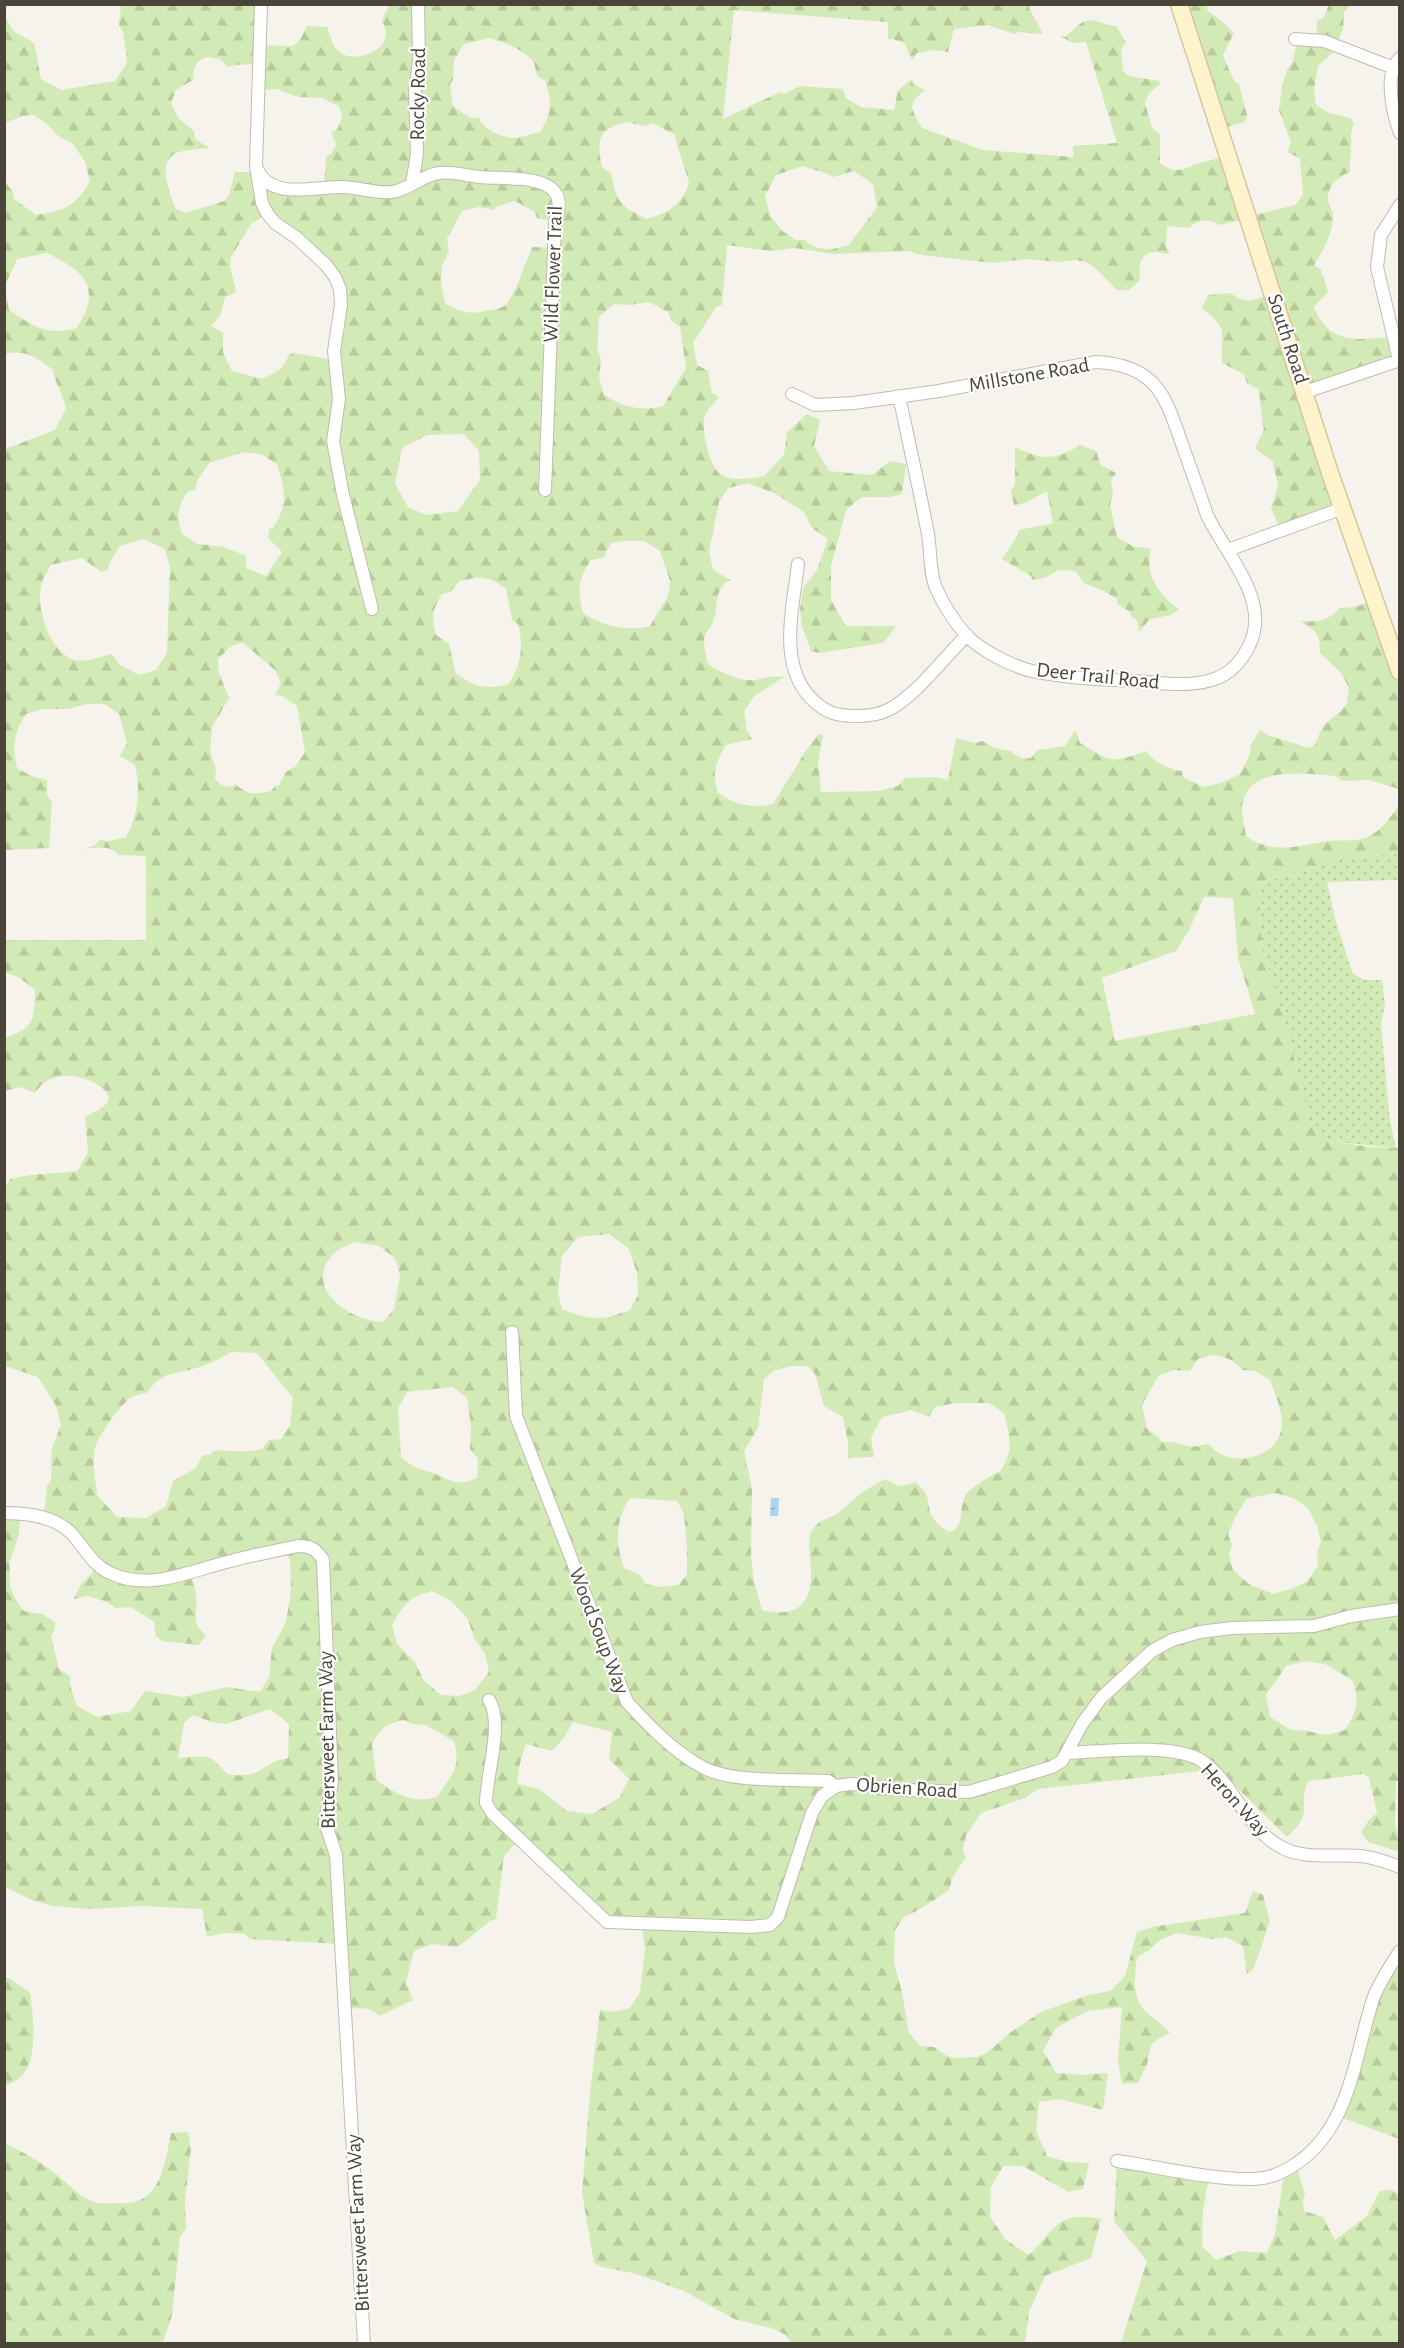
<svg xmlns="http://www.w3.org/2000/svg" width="1404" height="2348" font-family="'Alegreya Sans',sans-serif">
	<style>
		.grass { fill: url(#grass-dots) }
		.forest { fill: url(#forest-firs); fill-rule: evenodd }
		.water { fill: url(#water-ripples) }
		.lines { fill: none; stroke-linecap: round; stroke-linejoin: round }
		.street-casing { stroke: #c2bbae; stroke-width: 14 }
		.secondary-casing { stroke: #d6c79b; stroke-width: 19 }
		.street { stroke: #fff; stroke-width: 12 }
		.secondary { stroke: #fff3cd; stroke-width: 16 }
		.labels { text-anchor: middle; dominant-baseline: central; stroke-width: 4.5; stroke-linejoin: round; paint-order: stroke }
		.street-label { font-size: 21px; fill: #4b4439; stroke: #fff }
	</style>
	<defs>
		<pattern id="grass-dots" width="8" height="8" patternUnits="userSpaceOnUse" patternTransform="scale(1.5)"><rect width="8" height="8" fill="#d2eab5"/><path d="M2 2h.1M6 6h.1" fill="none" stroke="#b6ca9c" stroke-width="1.8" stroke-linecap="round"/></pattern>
		<pattern id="forest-firs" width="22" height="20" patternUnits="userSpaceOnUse" patternTransform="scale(1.5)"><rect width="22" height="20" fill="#d2eab5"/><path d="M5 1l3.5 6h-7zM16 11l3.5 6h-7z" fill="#b6ca9c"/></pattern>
		<pattern id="water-ripples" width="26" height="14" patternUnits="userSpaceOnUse" patternTransform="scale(1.5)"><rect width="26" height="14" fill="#a9d4f2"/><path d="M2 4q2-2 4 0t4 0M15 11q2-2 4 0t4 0" fill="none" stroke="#8caec5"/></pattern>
	</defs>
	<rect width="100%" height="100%" fill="#f6f3ec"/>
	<!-- grass -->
	<path class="grass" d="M1399,854V880L1327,882L1336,922L1353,974L1365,980H1382L1385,1004L1381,1024L1390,1122L1396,1148L1326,1141L1310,1123L1285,1021L1262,948L1258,882L1286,876L1343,858Z"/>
	<!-- forest -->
	<path class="forest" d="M121,5H261L262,45L293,46L300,40L307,26L327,27C330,34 332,44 336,49C349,67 400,51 382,21L389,5H1030L1029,8L1043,34L1019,32L1014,34L988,25L954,29L948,52L933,50L917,53L912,60L905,44L893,39H888V22L734,10L723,119L780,92L784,94L800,86L843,89L846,98L861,107L894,110L898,90L912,79L913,84L925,90C906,105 911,108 922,128L983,150L1073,157V146L1117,143L1086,42L1073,43L1060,36L1065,37C1075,29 1082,17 1096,21C1103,23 1108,26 1116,26L1126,42L1121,50L1123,71L1129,76L1159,81L1160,84L1149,93L1145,103L1152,128L1160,134V163C1178,176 1184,168 1200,163C1210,160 1219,158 1229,156L1244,219L1221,225C1210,219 1198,218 1189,228L1167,226L1166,248L1170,251L1167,254C1145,247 1137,258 1140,280L1129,290H1117L1095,268L1086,262L1076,260L1059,262L1025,259L993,263L921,255L909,251L834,254L794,248L772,251L727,245L722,305L716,307L693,343L697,365L708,371L712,393L719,397C714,403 707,410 705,416C700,429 710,467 721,475C733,482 751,478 764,476L784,455L787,432L807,414L820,420L814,446L829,471L872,475L890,461L906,464L902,494L890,497H862L846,510L831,566V600L846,626H896L883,643L819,653L811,651L802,627L800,609L803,588L817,570L828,539L812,528L804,512L774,493L748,483L728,488L719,502L709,552L713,570L731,580C713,586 719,609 713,622C710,629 705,632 704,640C704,648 706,655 708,664C721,672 738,682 755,680C766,678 773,675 784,677L754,696L744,712L747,731L752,739L726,745C715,764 712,771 718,793C737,805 751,809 773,804L805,752L819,734L823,735L818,763L821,792L879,791L898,786L905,778L936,777L948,780L956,738L974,743L983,741L994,748L1011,751C1017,757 1022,759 1031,758L1038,750L1065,746L1075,730L1080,743C1111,762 1110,764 1146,751C1152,761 1170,770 1182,771L1183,777L1203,787L1221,783L1240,774L1250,754L1251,744L1260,730C1276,741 1290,740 1306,748L1314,746L1323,726L1341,711L1347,703L1349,688L1342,674L1320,653C1320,633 1317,632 1300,621C1317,622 1328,622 1339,608L1354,607L1374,601L1399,668V789L1369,780L1342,781L1335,776C1305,774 1245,764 1242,808C1242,817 1245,827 1246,836C1275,856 1298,845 1330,841C1340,840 1353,841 1362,839C1378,835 1391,818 1399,805V854L1343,858L1286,876L1258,882L1262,948L1285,1021L1310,1123L1327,1141L1370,1147L1399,1148L1400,1779L1396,1782L1395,1826L1399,1835V1848L1396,1851L1368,1842L1361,1832L1369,1820L1377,1813L1369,1778L1363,1774L1308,1781C1297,1808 1315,1813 1287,1837L1218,1769L1038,1789L1025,1798L981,1813L966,1836L963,1849L965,1858L953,1877L949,1890L922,1908L904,1917L895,1930L894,1963L902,1992L909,2033L920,2046L934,2047L947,2056L955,2058L977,2057L988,2052L1011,2032L1041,2012L1088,1995L1110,1991L1125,1976L1137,1932L1152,1927L1245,1913L1253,1891L1263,1895L1270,1921L1254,1968L1247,1974L1243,1946L1226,1937L1212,1939L1177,1933L1160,1940L1148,1951L1137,1957C1135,1975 1131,1997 1145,2011C1153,2019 1163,2024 1170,2033C1152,2042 1151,2041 1148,2060C1147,2067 1141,2076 1138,2083L1122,2084L1118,2060L1122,2007L1087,2011L1056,2028L1043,2051L1056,2073L1082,2075L1108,2073L1103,2110L1059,2099L1039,2102L1036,2131L1047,2156L1067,2162L1089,2163L1083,2189L1068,2192L1023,2166H1003L991,2187L990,2217L1006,2240L1029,2255C1057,2228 1057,2210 1101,2219L1091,2258L1045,2276L1029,2312L1025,2343H790L786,2335L774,2329L734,2319L684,2291L633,2273L602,2267L594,2263L582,2193L590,2092L600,2010L612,2012L630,2008L640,1992L645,1950L642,1924L609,1922L521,1837L504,1856L496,1919L490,1921L458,1947L432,1944L414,1951L406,1982L413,2000L379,2016C370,2006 359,2008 346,2009L341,1944L250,1939L245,1934L224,1933L207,1937L202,1909L142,1906L92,1909L52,1906L32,1900L7,1888L5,1884V1511L20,1512L19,1534L9,1564C11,1571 9,1576 10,1584C12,1595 17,1602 24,1611L42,1614L55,1622V1629L51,1636L59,1669L70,1676V1685L77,1706L97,1717L131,1711L145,1691L183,1697L227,1687L260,1692L269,1677L272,1648L286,1622L291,1591L290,1560L285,1551L191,1576C193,1582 196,1589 196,1595C199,1612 189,1621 206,1635L199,1645L162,1641L156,1636L154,1622L131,1607L116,1608L107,1602L88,1596L74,1599L81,1584L99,1566L44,1515L47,1486L51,1480L52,1448L61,1425L56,1406L38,1377L5,1366V1188L10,1179C33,1173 54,1174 77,1171L88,1152L85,1117C92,1113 105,1108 108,1101C116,1086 56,1057 35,1093L20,1087L5,1091V1038C35,1027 34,1021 35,990L20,978L5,972V940H146V856L119,855C109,844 96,848 82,849L94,846L99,840L109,841L126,837C138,815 141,790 135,765L120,756L127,743L119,714L104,704H87L68,709H44L26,714C14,732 12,746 17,768L31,776L47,780V795L52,802L49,848L5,850V449L55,430L66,409C63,393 55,383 52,369C35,357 25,349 5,354V182L13,192L14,199L36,215C65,210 75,207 90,181L85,162L73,144L57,135L47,124L34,115L23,116L5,123L4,14L13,31L34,43L41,79L62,90L115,81L125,66L127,59L123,32L119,25ZM489,38C504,42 522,49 533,61C535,65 536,71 537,76L546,81C551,104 553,111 540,132C533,133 524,137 516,138C503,138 483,130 479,118H470L453,106L450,84L453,80L454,60L464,44ZM208,57L220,59L228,67L236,65L258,64L261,90L277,89L298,97L322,98L339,106L342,117L337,130L331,132L336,144L332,153L326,157L324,184L290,188L257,172H235L229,195L224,201L186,213L176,209C171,199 168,188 166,177C162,147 188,151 210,148L195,139L194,131L178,118L171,103L176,90L193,80C194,67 195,61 208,57ZM627,122L643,126L653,123L675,135C678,152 685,166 689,183C683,204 667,214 646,219C619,204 617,204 611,173L602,167C596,140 599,128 627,122ZM803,166C814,171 822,170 833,177L854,171L873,184L877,207L849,245L829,250L815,247L804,240H796L782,231L770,215L765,196L776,175ZM515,201L535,212L537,218L556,222L552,248L533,247C525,260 515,298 504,306C500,309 491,310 485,311C469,315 460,312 445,303L441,282L442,265L449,252L447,238L462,211L479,207L493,210L498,206ZM268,214L340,288L335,360L293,353L289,355L282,368L263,379L232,371L223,353V333L211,326L220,316L225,297L234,294L236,290L230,267L231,257L251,224ZM47,253C84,271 103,287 77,328C45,336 35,327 9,310L5,286L17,259ZM649,302L668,312L671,321L680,326L686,368L663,406C640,412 624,407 604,395L599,377L601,360L597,348L599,317L614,304L630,305ZM464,434L479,451L480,480L458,511L426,515L408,507L395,484L402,448L427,435ZM244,452L261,454L277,464C285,491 289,503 273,528L269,529L268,538L282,552L266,576L246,568V556L224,547L198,544L182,534C176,513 177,509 188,491L195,490L197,481L209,463ZM144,539L165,549L170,568L167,653L156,670L139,675L120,665L112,654C102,656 85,663 75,660C50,653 36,610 41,586C42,579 48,571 51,565L82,558L101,572L108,569L111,560L120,546ZM624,541H644L660,551L670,581L668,596L650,626C626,632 603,626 583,613C577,590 578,580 591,560L603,558L611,543ZM478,577L492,580L506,589L512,620L518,624C524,647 521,664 509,684C485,690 476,687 456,674L449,644L436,635C431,617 432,610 442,594L450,592L460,581ZM242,642L275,670L281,683L275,695L282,696L297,706L305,752L296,766L286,772L279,785L275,786L271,791C254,794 251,796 236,785C226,789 221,786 215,779L216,769L210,751L212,727L229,698L219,673L218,659L230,647ZM1204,897L1233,898L1238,958L1255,1014L1115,1041L1102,978L1176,951L1189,930ZM609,1234L629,1249L637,1273L638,1295L630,1310C601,1321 592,1321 562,1309L558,1292L562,1256L578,1237ZM354,1242L379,1246L395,1258L400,1276L394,1309L383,1322C350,1321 302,1289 333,1254C338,1249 348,1245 354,1242ZM232,1352L257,1353L293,1398L290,1426L281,1439L269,1440L262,1449C244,1454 230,1449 213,1451L211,1454L202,1456L196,1468L173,1481L166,1506L146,1518L117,1517L96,1494L97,1492C95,1478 91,1458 96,1445C101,1432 119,1407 129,1399C134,1395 141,1394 147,1393C160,1372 176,1374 196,1368C209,1365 220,1358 232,1352ZM1212,1355C1224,1356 1235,1360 1242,1370L1255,1371L1270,1380C1275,1395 1285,1415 1281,1431C1274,1460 1227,1469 1209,1444L1192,1447L1172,1442H1162L1156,1435L1147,1429L1142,1405L1159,1375L1175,1370L1190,1371L1198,1359ZM791,1366H808L815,1374L824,1406L843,1417L848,1443V1458L874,1457L871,1437L882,1417L912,1410L929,1417L935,1407L956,1403H989L1004,1413C1010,1438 1014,1450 1000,1472C993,1474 968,1489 965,1496C958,1508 966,1529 948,1532C942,1527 933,1521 931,1514C926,1499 931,1495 916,1483L899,1486L885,1479C875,1485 863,1491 854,1499C849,1503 845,1508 840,1512C831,1519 820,1518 813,1529C806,1540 811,1557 811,1570C813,1605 796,1618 762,1610L754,1582L751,1555L752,1489L744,1451L758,1428L764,1379L773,1371ZM453,1387L467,1398L471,1426L470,1449L478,1459L477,1478C459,1487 452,1481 436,1474C419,1468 416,1470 401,1457L398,1408L407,1392ZM1275,1493L1293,1498L1307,1507L1317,1525L1321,1542L1317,1552L1318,1565L1308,1581L1291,1589L1273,1594L1249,1584L1233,1570L1229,1553L1232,1546L1228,1534L1236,1516L1246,1499ZM630,1498L677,1501L684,1514L687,1548V1574L679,1585L660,1587L646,1584L639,1574L624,1568C615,1542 615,1521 630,1498ZM433,1591L451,1601L468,1619L474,1638L485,1654L489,1672L475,1690L459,1696L441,1695L424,1681L415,1662L397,1644L392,1625C405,1604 407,1597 433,1591ZM1306,1661L1328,1665L1353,1681C1359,1704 1358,1709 1345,1730L1326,1735L1307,1731L1291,1730L1270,1717L1266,1695L1286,1666ZM270,1709L289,1724L288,1758C260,1763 262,1780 227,1774C208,1751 206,1757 178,1758L184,1723L193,1715L212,1722L226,1724ZM403,1720L413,1724L425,1725L454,1741C461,1770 452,1773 437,1797C412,1804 399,1795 377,1781L372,1746C378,1729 386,1724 403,1720ZM573,1722L612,1732L609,1759L629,1779L619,1798L592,1814L567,1811L539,1789L517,1784L520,1763L526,1744L552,1751L564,1738Z
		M1179,5H1207V10L1223,22L1234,33L1223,55L1234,81L1239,84L1247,115L1245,122L1222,128Z
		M1329,5H1351L1344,12L1343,29L1335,47L1337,49L1318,66L1314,90L1316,105L1329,113L1351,118L1354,124C1349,136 1352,136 1351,147C1351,157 1349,161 1350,172C1339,177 1328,184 1328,199C1328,205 1334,211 1333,217C1332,236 1323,250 1314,265L1321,270L1328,292L1314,307C1329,345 1357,340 1391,337L1397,356L1306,390L1343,505L1280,529L1271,508L1278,486L1273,462L1255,448L1264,429C1260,416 1262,403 1258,389L1247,383L1244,374L1222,363C1220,331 1231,331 1202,308L1208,295L1231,293C1247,306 1255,299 1273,294L1251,216L1295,205L1303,195L1300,158L1287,152L1291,142L1279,110L1282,86L1287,70L1293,61L1297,41H1316L1317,20L1323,18Z
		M1080,445L1096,451L1101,465L1116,473L1111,480L1113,495L1110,505L1117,537L1134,547L1151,548C1144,573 1158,595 1179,609L1171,615L1150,619L1139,632L1137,620L1131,616L1129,611L1118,605L1117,599L1102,590L1085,584L1075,571L1059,570L1044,578L1033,580L1031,576L1002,559L1018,535L1019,530L1053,523L1047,491L1025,503L1014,505L1011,492L1015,484V447C1041,460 1055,461 1080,445Z
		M1399,1948V2139L1335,2115L1379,1977Z
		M5,1976L30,1992C33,2015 38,2054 24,2073C21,2079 10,2083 5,2087Z
		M188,2132L191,2149L185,2201L186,2229L180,2236L172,2315L163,2343H5V2144C23,2151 40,2162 56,2174C69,2184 81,2199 98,2203C105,2204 114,2203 121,2203C161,2206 165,2162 171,2133Z
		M1117,2161L1209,2176L1203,2211L1202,2246L1216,2260L1240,2251L1267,2253L1275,2233L1284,2175L1297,2170L1305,2193L1303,2201L1304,2211L1323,2217L1335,2240L1367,2216L1379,2192C1388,2189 1392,2188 1400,2195L1399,2343H1121L1147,2261L1114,2221Z"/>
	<!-- water -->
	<path class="water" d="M771,1498H779L778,1516H770Z"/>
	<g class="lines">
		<!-- street casing -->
		<g class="street-casing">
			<path id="street" d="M261,4L256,166L262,203L267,213L275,223L297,238L326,265L335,277L340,289L341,305L334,351L339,399L333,441L343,495L372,609
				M1295,39L1324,41L1394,68
				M1400,58C1383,74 1393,114 1400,133
				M257,169C271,201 316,186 342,187C358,187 376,194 392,192C409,190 422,175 439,173C452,171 467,176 480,177C510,180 575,171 555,222L545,490
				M412,184L417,154L415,92L419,61L418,4
				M1399,360L1377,267L1381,235L1400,205
				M1305,392L1400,360
				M792,394L815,405L854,403L939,391L1096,362C1156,365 1165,395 1182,444C1190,467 1199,491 1207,515C1222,547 1259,588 1255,625C1253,646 1237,671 1217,678C1190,689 1160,682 1132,681C1099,679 1064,678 1032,671C1011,666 980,650 965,634C954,621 943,604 936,588C929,572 931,551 928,534C919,488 909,442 899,396
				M1228,550L1343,508
				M798,564C793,610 776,669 816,703C823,709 832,714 841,715C858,717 875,717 890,709C916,695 945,657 967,635
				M512,1332L516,1416L627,1702C650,1727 674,1752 704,1768C733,1783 794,1779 828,1781L836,1786
				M4,1513C28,1513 55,1516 72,1534C85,1548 92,1565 110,1573C150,1592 191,1570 231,1561C253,1555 275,1551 298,1546C311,1546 316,1549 323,1560L332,1782L325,1822L336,1855L364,2344
				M489,1700C504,1723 486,1775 486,1803L492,1813L607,1922L751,1927L770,1925L778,1917L812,1813L822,1796L836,1786L852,1784L906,1790L969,1792L1052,1767L1062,1761L1082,1724L1101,1698L1152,1651L1172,1640L1200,1632L1232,1628L1314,1626L1351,1616L1400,1609
				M1067,1753C1103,1752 1167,1743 1199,1759C1209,1765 1218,1775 1225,1784C1242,1806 1254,1831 1279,1846C1302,1860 1334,1854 1360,1856C1374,1857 1386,1862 1400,1867
				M1117,2161C1160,2167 1210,2180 1253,2179C1268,2179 1279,2174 1291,2167C1350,2132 1354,2058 1373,1999C1379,1983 1390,1966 1400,1951"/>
		</g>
		<!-- secondary casing -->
		<g class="secondary-casing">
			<path id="secondary" d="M1179,4L1331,476L1400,672"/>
		</g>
		<!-- street -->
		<use href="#street" class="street"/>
		<!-- secondary -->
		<use href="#secondary" class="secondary"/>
	</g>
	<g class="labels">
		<!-- street labels -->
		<g class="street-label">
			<text transform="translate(418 94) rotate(-89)">Rocky Road</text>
			<text transform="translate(553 274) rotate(-88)">Wild Flower Trail</text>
			<text transform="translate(1288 339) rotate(72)">South Road</text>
			<text transform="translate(1029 375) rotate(-10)">Millstone Road</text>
			<text transform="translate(1098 676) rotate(6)">Deer Trail Road</text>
			<text transform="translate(599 1631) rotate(69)">Wood Soup Way</text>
			<text transform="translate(327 1740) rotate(-91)">Bittersweet Farm Way</text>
			<text transform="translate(907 1788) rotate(4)">Obrien Road</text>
			<text transform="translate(1235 1800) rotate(48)">Heron Way</text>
			<text transform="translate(358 2223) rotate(-93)">Bittersweet Farm Way</text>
		</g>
	</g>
	<!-- border -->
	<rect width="1404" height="2348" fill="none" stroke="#4b4439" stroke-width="12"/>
</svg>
